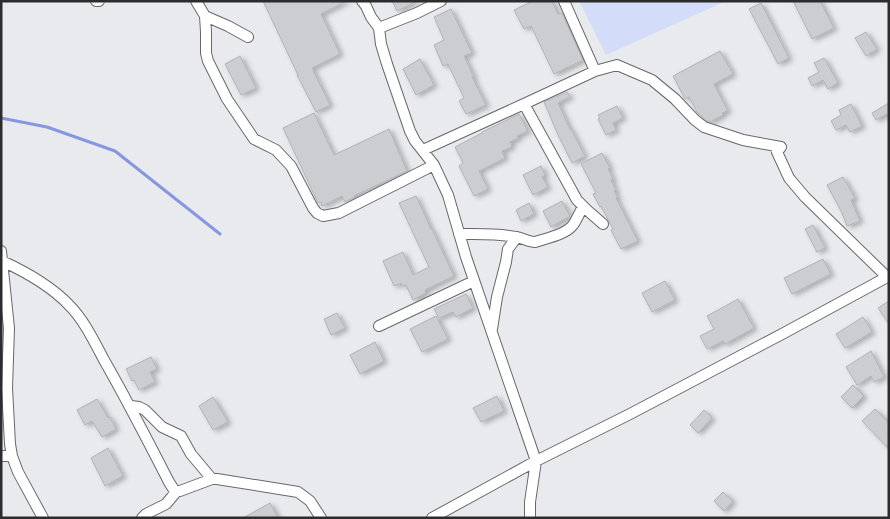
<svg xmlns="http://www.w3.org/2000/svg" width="890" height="519" font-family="Figtree,sans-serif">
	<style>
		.green { fill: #d3dcf8 }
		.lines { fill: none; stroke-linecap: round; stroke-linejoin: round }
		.stream { stroke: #8597de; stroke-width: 3 }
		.building { fill: #cccdd1; stroke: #b1b3b7; filter: url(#shadow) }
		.minor-casing { stroke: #66686b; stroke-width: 12 }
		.minor { stroke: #fff; stroke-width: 10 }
	</style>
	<defs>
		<filter id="shadow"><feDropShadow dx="3.5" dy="2" stdDeviation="2.5" flood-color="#0004"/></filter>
	</defs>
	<rect width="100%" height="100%" fill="#e9eaee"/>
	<!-- green -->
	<path class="green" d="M579,1H726L606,55Z"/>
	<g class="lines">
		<!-- stream -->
		<path class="stream" d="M1,118L47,127L115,151L220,234"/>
	</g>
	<!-- building -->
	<path class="building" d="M263,1H347L321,14L340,54L312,68L330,105L316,112L297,75H298Z
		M392,1H418L397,11Z
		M533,1H552L558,14L562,13L583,60L554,74L531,26L524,29L514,10Z
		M793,1H820L834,28L812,39Z
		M761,3L789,58L778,64L749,9Z
		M451,9L472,53L464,56L474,77H472L486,105L466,114L459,101L464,98L448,64L443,66L434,45L444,40L434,17Z
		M866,32L877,49L866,56L855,38Z
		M720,51L733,74L714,84L728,111L722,113L723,115L710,122L707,121L697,112L689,97L685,99L673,76Z
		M240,56L256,88L241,95L225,64Z
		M824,58L838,83L828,89L823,80L812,86L808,78L819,72L814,63Z
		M420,59L434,85L416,95L403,69Z
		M567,92L570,97L558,103L570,129H571L585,156L572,163L558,135L544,102Z
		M889,103V113L876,120L872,113Z
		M851,104L862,126L850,132L846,125L836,130L831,121L841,115L839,110Z
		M617,106L623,118L613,123L616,130L606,135L598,119L600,118L598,115Z
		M314,113L334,155L389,129L407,171L354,196L355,197L345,202L342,196L322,206L321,202L318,203L283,128Z
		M519,114L528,131L517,136L519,138L510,142L512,147L502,151L505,158L479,171L488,189L474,196L459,166L463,163L455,147L482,133V132Z
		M602,153L610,168L608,169L613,179L611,180L616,190L614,191L618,197L616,198L638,241L621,249L611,230L613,229L601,206L600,207L593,194L596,193L581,164Z
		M541,166L545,175L542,177L548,187L533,195L523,175Z
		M843,177L855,198L851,200L860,221L847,226L841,211L827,185Z
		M416,196L431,229H432L454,276L425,290L426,293L413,300L406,285L402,286L401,283L394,286L383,261L403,252L413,275L429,267L399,203Z
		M562,201L570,216L551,227L543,211Z
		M529,203L534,214L521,221L516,210Z
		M813,225L825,248L817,252L805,229Z
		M823,259L831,274L792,294L784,278Z
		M665,281L675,300L652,312L642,293Z
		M466,294L473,308L456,317L453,312L439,318L434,309Z
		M738,299L754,328L725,344L723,341L707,349L700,336L714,329L707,316Z
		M889,301V324L878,308Z
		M337,313L345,328L331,335L324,319Z
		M436,316L448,339L422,352L410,329Z
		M863,317L872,332L845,348L836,334Z
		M375,342L384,361L360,374L350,355Z
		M871,351L884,377L874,382L871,376L857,385L846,367Z
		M151,357L157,369L150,372L155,382L139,390L134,380L132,381L126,369Z
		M853,385L864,396L852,408L841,397Z
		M497,396L504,411L481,422L473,408Z
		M213,397L228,422L213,430L199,406Z
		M97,399L108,418L110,417L116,429L102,437L92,421L85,425L77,410Z
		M875,409L889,423V449L862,421Z
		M704,410L712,418L698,433L690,425Z
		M108,448L123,476L105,486L91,458Z
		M723,492L733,501L724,511L714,501Z
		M270,503L278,518H243Z"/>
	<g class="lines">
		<!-- minor casing -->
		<g class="minor-casing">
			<path id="minor" d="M96,1H99
				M196,1L205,16L206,32V53L208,61L227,99L254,139L276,150L291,166L313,208L317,213L323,216L339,213L434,165
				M362,1L366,6L371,17L379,28L381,44L387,64L410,131L415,141L434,165L448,195L466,257L536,461L530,502V518
				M564,1L595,71
				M205,16L228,26L248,37
				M379,28L417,13L441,1
				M524,104L577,200L587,210L603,224
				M423,150L524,104L595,71L617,65L652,80L675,99L695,120L704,127L743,140L781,147L777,152L789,178L805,197L887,277
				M459,234C478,234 497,233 516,237C523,238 529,242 535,242C547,238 565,235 573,225C577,219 580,212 583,206
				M1,251L9,328L7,388L10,444L12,456L18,472L43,518
				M2,261C26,272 50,285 69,305C84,320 94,341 104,360C127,400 148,441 169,482L174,490L177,491
				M379,326L474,281
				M492,329L497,297L506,262L508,249L517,237
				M131,406L139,407L145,410L162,427L181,436L191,454L212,479
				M1,456H12
				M142,518L146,514L166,504L177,491H180L212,479H217L298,492L310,501L321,518
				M432,518L536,461L630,414L784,333L889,276"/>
		</g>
		<!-- minor -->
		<use href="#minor" class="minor"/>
	</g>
	<!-- border -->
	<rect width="890" height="519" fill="none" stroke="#2c2c2e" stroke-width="5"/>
</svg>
